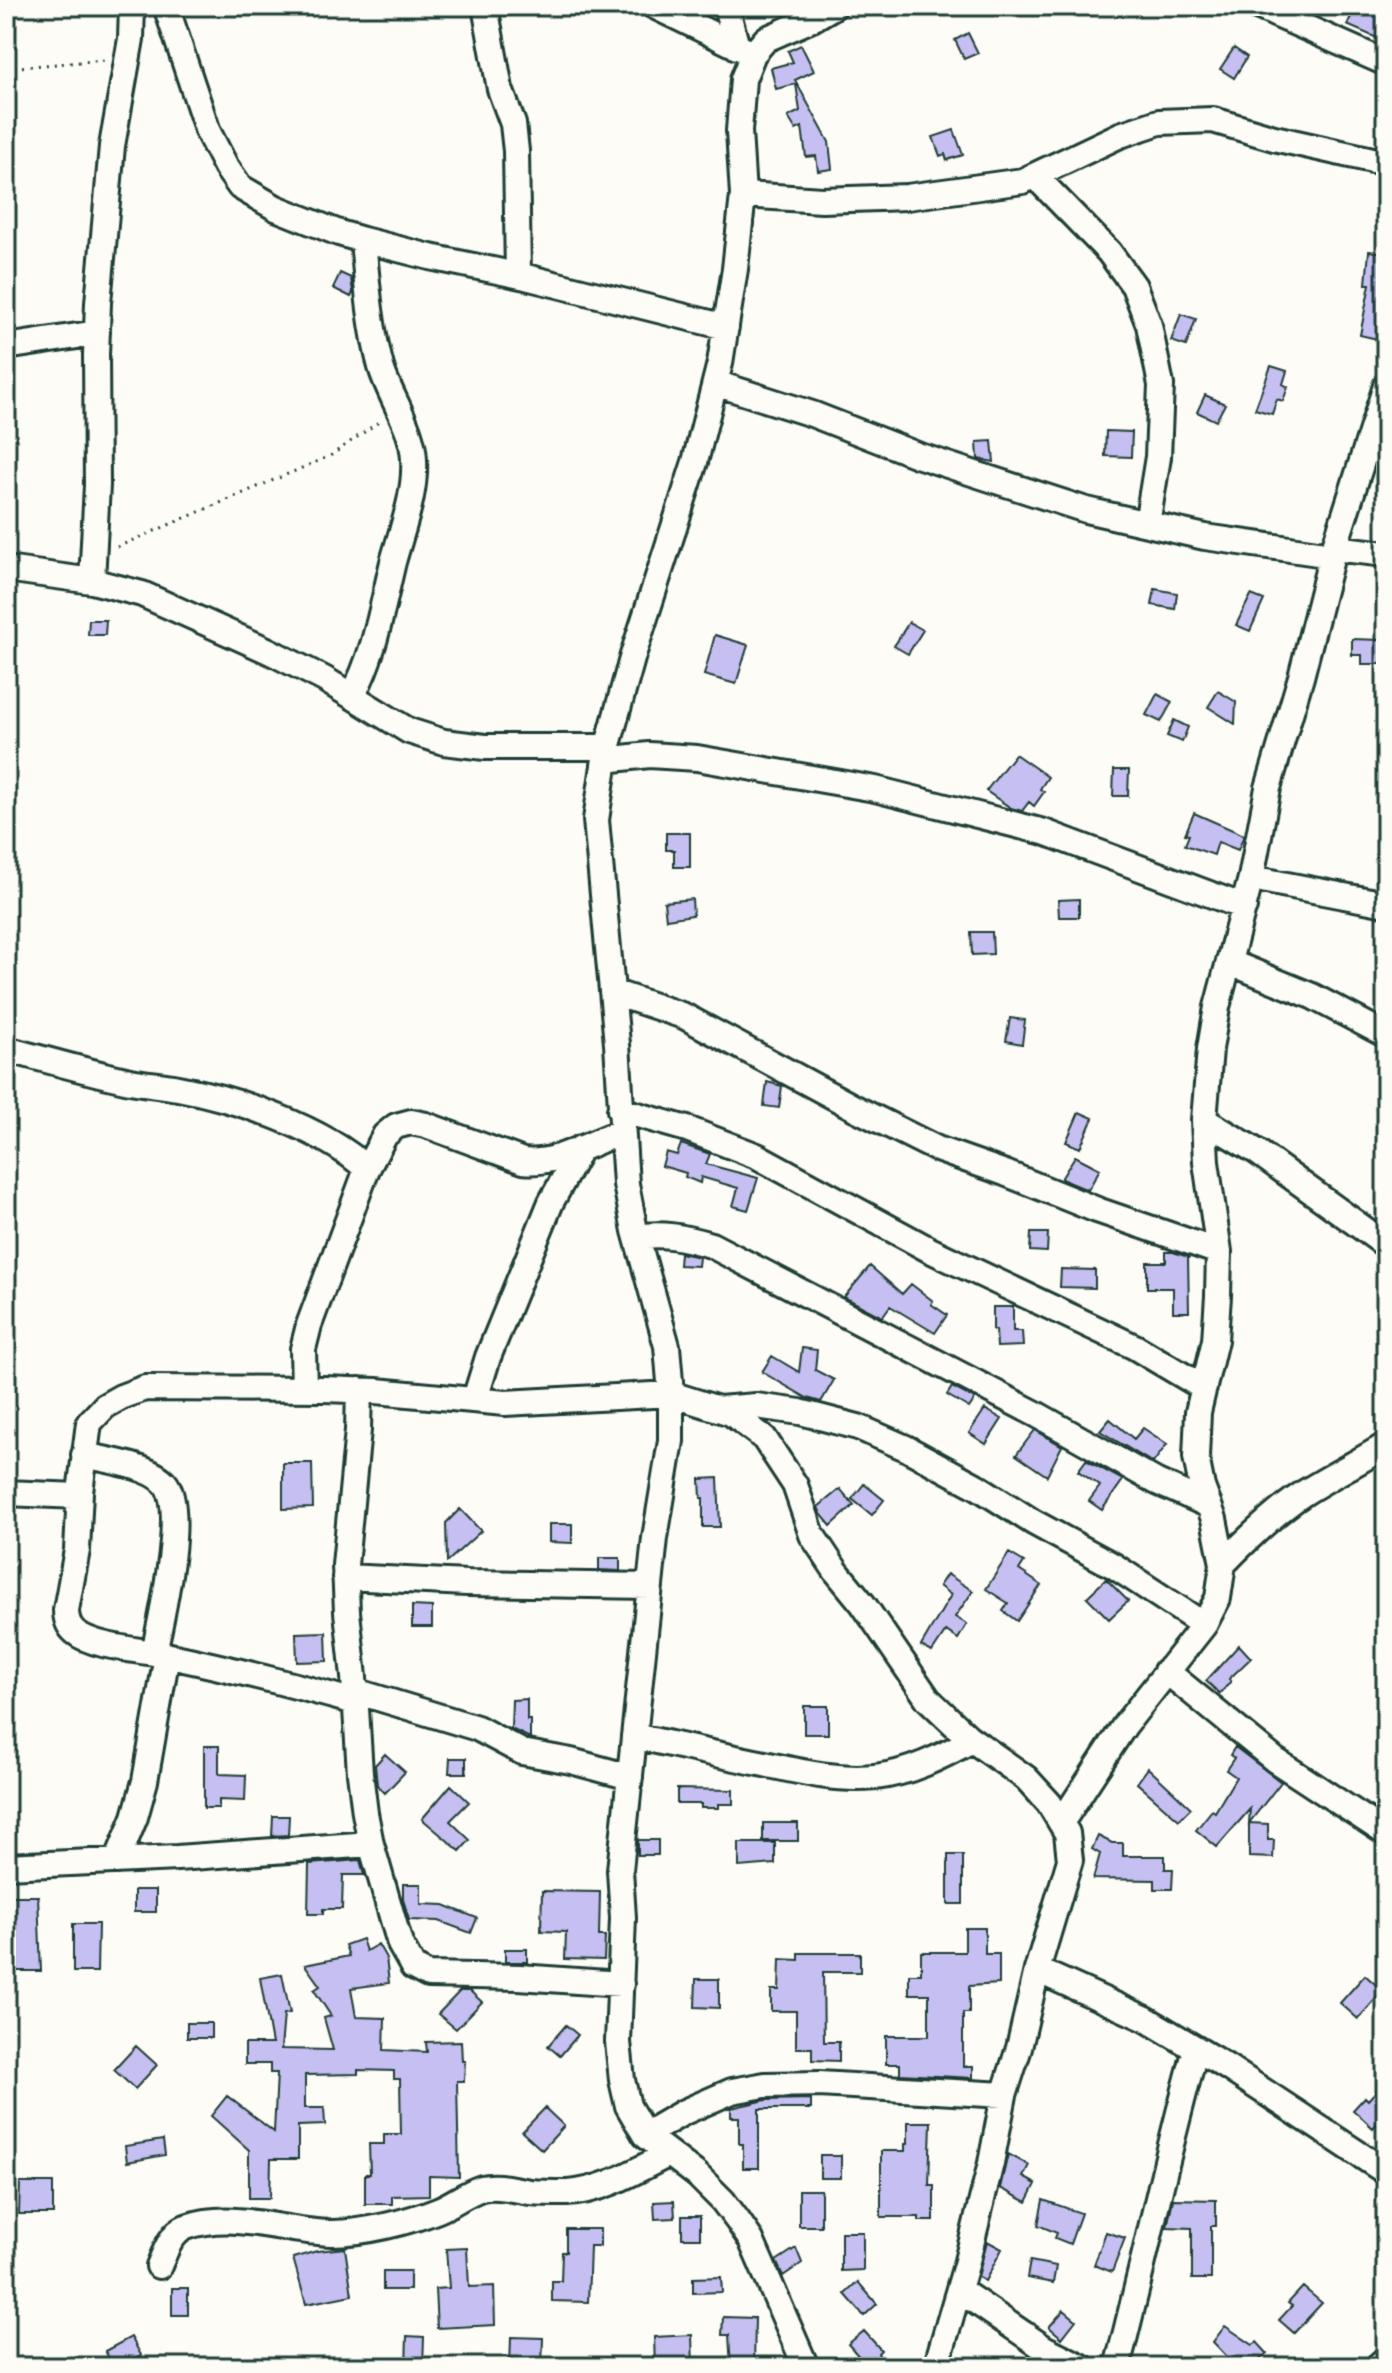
<svg xmlns="http://www.w3.org/2000/svg" width="1392" height="2373" font-family="Dekko,sans-serif">
	<style>
		.building { fill: #c6bff1; stroke: #1f3d34; stroke-width: 2 }
		.lines { fill: none; stroke-linecap: round; stroke-linejoin: round }
		.minor-casing { stroke: #1f3d34; stroke-width: 30 }
		.path { stroke: #1f3d34; stroke-width: 3; stroke-dasharray: 2 6; stroke-linecap: butt }
		.minor { stroke: #fdfcf7; stroke-width: 24 }
	</style>
	<rect width="100%" height="100%" fill="#fdfcf7"/>
	<filter id="ink" filterUnits="userSpaceOnUse"><feTurbulence type="fractalNoise" baseFrequency=".0125" numOctaves="2"/><feDisplacementMap in="SourceGraphic" scale="16" xChannelSelector="R" yChannelSelector="G"/><feConvolveMatrix kernelMatrix="1 2 1 2 8 2 1 2 1" color-interpolation-filters="sRGB"/></filter>
	<g filter="url(#ink)">
		<!-- building -->
		<path class="building" d="M1356,6H1366L1386,15L1377,38L1347,25Z
			M968,33L978,53L964,59L955,40Z
			M801,45L814,71L795,80L829,142L832,169L818,171L816,156L806,157L802,127L796,130L788,117L800,111L796,84L776,89L771,68L793,62L788,51Z
			M1234,48L1247,57L1234,78L1220,69Z
			M954,130L963,155L947,160L945,154L940,156L933,137Z
			M1369,251L1386,253V341L1360,335L1370,284H1366Z
			M340,273L351,278L353,292L351,297L333,288Z
			M1181,314L1196,319L1186,346L1171,341Z
			M1271,366L1287,371L1283,384L1288,387L1283,401L1277,399L1272,414L1255,409Z
			M1205,395L1225,404L1216,421L1197,412Z
			M1106,431L1132,432L1131,457L1105,456Z
			M992,441L994,462L978,459L977,442Z
			M1155,589L1177,593L1175,609L1152,605Z
			M1251,595L1264,600L1250,631L1236,625Z
			M89,620H106L105,635H88Z
			M909,622L923,630L908,654L894,646Z
			M715,635L748,645L736,684L704,675Z
			M1352,639L1382,640V664H1362V655H1352Z
			M1218,691L1236,702L1235,724L1208,707Z
			M1157,694L1172,702L1161,722L1146,715Z
			M1174,720L1188,727L1182,742L1167,736Z
			M1015,754L1048,777L1040,789L1044,792L1034,806L1029,802L1022,811L1011,808L986,791Z
			M1114,770H1129L1128,796H1113Z
			M1194,813L1244,835L1238,850L1218,842L1214,855L1185,845L1189,835L1185,834Z
			M666,833H690V867H674V850H666Z
			M692,899L693,915L666,919L664,902Z
			M1079,899V917H1059L1058,900Z
			M971,932H992L993,954L972,955Z
			M1010,1018L1025,1020L1022,1044L1006,1041Z
			M767,1082L782,1086L779,1108L764,1106Z
			M1079,1112L1093,1118L1080,1148L1066,1142Z
			M681,1144L710,1154L706,1164L758,1178L748,1210L733,1206L738,1188L701,1177L700,1183L685,1177L686,1173L662,1166L666,1152L677,1155Z
			M1075,1156L1100,1169L1088,1190L1061,1179Z
			M1031,1233H1048L1047,1252L1030,1251Z
			M1166,1252H1173L1188,1257L1189,1312H1173V1288H1147V1262H1166Z
			M680,1253L699,1257L698,1266L679,1265Z
			M870,1266L902,1294L911,1284L933,1301L931,1304L947,1315L935,1333L890,1306L882,1317L844,1297Z
			M1061,1269L1095,1270V1288L1060,1287Z
			M993,1307H1013V1331H1022L1023,1346L997,1347L996,1330H993Z
			M802,1348L817,1350L815,1370L834,1380L821,1402L807,1398L762,1372L772,1356L799,1372Z
			M952,1387L975,1399L969,1408L947,1395Z
			M985,1409L1002,1419L986,1444L969,1433Z
			M1110,1419L1134,1439L1143,1428L1167,1444L1153,1463L1100,1431Z
			M1035,1430L1062,1446L1047,1476L1016,1455Z
			M1086,1460L1123,1480L1102,1510L1089,1501L1100,1486L1078,1471Z
			M283,1463H312L313,1508L283,1509Z
			M718,1478L720,1527H703V1498H701L700,1479Z
			M864,1484L884,1500L872,1515L852,1499Z
			M840,1489L854,1505L831,1526L821,1514L818,1507Z
			M460,1509L481,1531L447,1562L446,1523Z
			M549,1524H572V1543L549,1542Z
			M1009,1553L1024,1562L1019,1570L1041,1585L1017,1621L1003,1611L1008,1603L986,1589Z
			M599,1558H620V1571L599,1570Z
			M947,1574L973,1591L955,1617L967,1624L958,1639L946,1631L932,1652L921,1646L951,1595L939,1586Z
			M1106,1579L1128,1601L1109,1619L1087,1597Z
			M412,1606L432,1607V1627H412Z
			M326,1632L327,1661L297,1662L296,1633Z
			M1239,1645L1251,1658L1229,1679L1231,1681L1220,1694L1206,1681Z
			M527,1699V1720H530V1738L511,1729L512,1700Z
			M804,1706H828V1734H804Z
			M204,1746H219V1774L246,1775L245,1801L219,1800V1808H204Z
			M1235,1747L1281,1782L1249,1823L1250,1809L1217,1847L1196,1830L1212,1810L1215,1812L1236,1777L1226,1770L1234,1758L1230,1755Z
			M385,1754L405,1772L385,1793L377,1785L375,1765Z
			M450,1758H466V1773H449Z
			M1148,1768L1191,1808L1179,1820L1137,1783Z
			M451,1785L469,1802L450,1821L470,1840L460,1851L422,1819Z
			M677,1789L733,1790V1804H718V1808H701V1804H677Z
			M273,1816H289L288,1835L272,1836Z
			M763,1823H798V1841H763Z
			M1249,1823L1268,1824V1840H1274L1273,1858L1249,1857Z
			M1098,1836L1112,1843H1123V1856H1165V1869H1173L1172,1889H1155V1880L1093,1879L1100,1854L1092,1849Z
			M638,1840H658V1855H638Z
			M739,1843H775V1864L739,1867Z
			M948,1855H963V1904H948Z
			M360,1860L364,1875H343L342,1909H323V1914H308L309,1864Z
			M403,1884H421V1904L444,1905L477,1918L471,1933L439,1921L409,1920L403,1899Z
			M134,1890H156V1912H134Z
			M542,1891L600,1892L599,1936H605L604,1960L565,1959L566,1932L541,1931Z
			M6,1896H38L41,1971H10V1926H6Z
			M73,1924H98L97,1972H73Z
			M965,1928H985V1954H999V1984L969,1986V2013H963V2066H973V2078L900,2074V2064H886V2036H929V1994H909V1974H921V1952H965Z
			M362,1939L366,1951L378,1944L386,1958L389,1983L351,1988L356,2017L385,2018L384,2050L427,2052L426,2042L461,2041L462,2061H465L464,2081H457L459,2177L429,2176V2195L392,2196V2204H365V2174H370L369,2144H384V2134H401L400,2079H394V2071L358,2070V2074L305,2075V2108H324L325,2125L298,2126V2159H271L270,2198H249V2150L211,2116L227,2096L274,2132L277,2073H270V2064H245V2044H272L260,1978L282,1974L290,2013L284,2014L281,2049L333,2050L324,2018L331,2016L314,1990L320,1986L305,1965L349,1956L345,1945Z
			M505,1949H527V1962H505Z
			M799,1953H860V1972H823L824,2042H839V2061L812,2060V2048H796V2011H771V1990H779L780,1959L799,1960Z
			M1365,1975L1383,1991L1358,2019L1340,2003Z
			M696,1979H719V2008L695,2007Z
			M460,1991H470L482,2002L456,2029L438,2014Z
			M187,2023H211V2038H187Z
			M566,2025L578,2035L560,2056L548,2046Z
			M136,2046L157,2065L135,2089L114,2070Z
			M1386,2080V2114L1373,2128L1353,2110L1365,2097L1368,2100Z
			M811,2099V2109H759V2168H743V2144H739V2117H731V2108L766,2100Z
			M545,2108L564,2126L542,2150L522,2132Z
			M908,2122H931L929,2185H934V2221H919V2217H881V2151H905V2144H908Z
			M163,2140L165,2155L127,2162L125,2146Z
			M1008,2154L1029,2165L1023,2177L1036,2184L1027,2202L1000,2188Z
			M820,2155H841V2178H820Z
			M20,2183H53V2214H19Z
			M799,2190H821V2226H799Z
			M1173,2199L1216,2200V2226H1211V2279H1192V2228L1167,2227Z
			M1043,2200L1081,2213L1070,2244L1055,2238L1057,2233L1038,2225Z
			M674,2201L675,2218L655,2219L654,2202Z
			M682,2216H700V2238H682Z
			M566,2229H600V2246H590L588,2302L552,2301V2281H561L562,2252H566Z
			M841,2232H863V2270L841,2271Z
			M1106,2232L1125,2238L1112,2272L1094,2265Z
			M987,2241L1002,2249L985,2281L978,2277Z
			M345,2248L352,2295L306,2304L293,2258L317,2251Z
			M467,2248L469,2287L494,2286L495,2325L437,2328L435,2289L449,2288L446,2249Z
			M796,2248L802,2263L783,2276L776,2261Z
			M1030,2261L1056,2266L1053,2283L1027,2278Z
			M383,2271H410V2290H383Z
			M721,2277L722,2292L693,2293V2278Z
			M858,2282L877,2304L864,2316L845,2294Z
			M1303,2287L1322,2303L1294,2333L1279,2320L1292,2306L1288,2303Z
			M172,2288H188V2315H172Z
			M1064,2310L1076,2320L1062,2338L1049,2327Z
			M723,2317L755,2318L754,2367H731L729,2335H722Z
			M1225,2326L1253,2345L1257,2342L1267,2353L1252,2367H1237L1213,2342Z
			M864,2331L881,2350L878,2353L884,2367H868L848,2344Z
			M692,2335L693,2367H655L654,2337Z
			M407,2336L424,2337L423,2367L406,2366Z
			M131,2337L141,2355L118,2367H114L105,2351Z
			M511,2337L543,2338L542,2367H510Z"/>
		<g class="lines">
			<!-- minor casing -->
			<g class="minor-casing">
				<path id="minor" d="M166,6L208,132L226,167L240,187L276,208L339,233L363,240L430,257L526,277L726,327
					M485,6L500,89L513,124L516,151L518,275
					M654,6L753,54
					M726,6L737,47
					M1257,6L1386,63
					M1035,176L1109,252L1134,286L1149,325L1161,385L1158,457L1147,524
					M743,195L822,200L907,197L1023,181L1120,135L1159,122L1213,120L1274,138L1386,163
					M6,347L97,333
					M715,383L812,414L917,455L1086,510L1205,537L1332,555
					M1334,548L1386,554
					M6,569L92,581L142,594L269,651L324,679L409,731L444,742L485,747H608
					M92,581L97,485L96,355L98,303L112,146L131,39L132,6
					M352,696C375,655 382,607 393,562C402,529 416,494 414,460C413,427 390,398 381,367C370,326 367,283 363,240
					M605,760L649,755L697,758L875,789L1044,832L1244,907
					M1251,878L1386,904
					M1229,962L1312,996L1386,1035
					M612,992L684,1016L853,1107L937,1149L1005,1173L1097,1210L1219,1252
					M6,1049C47,1060 88,1072 130,1081C146,1084 162,1085 178,1088C237,1099 323,1128 367,1169
					M620,1110L687,1129L757,1156L930,1250L1135,1347L1204,1388
					M1204,1120L1256,1151L1386,1245
					M637,1237C663,1232 686,1238 711,1245L1036,1414L1157,1482L1209,1505
					M304,1389L303,1349L309,1325L367,1169L385,1135L396,1126L411,1122L426,1125L523,1161C558,1165 590,1142 622,1132
					M359,1390L358,1430L345,1565L347,1612L354,1677L360,1773L365,1813L371,1844L400,1944L413,1967L428,1975L519,1977L621,1984
					M475,1399L488,1357L551,1202L581,1148
					M719,1409L756,1406L800,1412L858,1427L906,1448L978,1487L1033,1522L1114,1566L1204,1625
					M84,1455C105,1460 151,1466 165,1483C187,1509 161,1619 154,1653
					M6,1493L79,1496
					M1223,1564C1248,1538 1274,1513 1304,1493C1331,1476 1359,1462 1386,1445
					M345,1577L467,1583L649,1586
					M1166,1671L1275,1760L1386,1833
					M355,1691L477,1728L522,1752L571,1761L630,1777
					M355,1702C294,1685 232,1669 170,1656C145,1650 94,1648 75,1632C68,1626 66,1618 66,1610L77,1550L80,1492L89,1423L105,1406L121,1397L145,1388L324,1389L376,1391L505,1403L671,1394L731,1413L764,1438L795,1485L812,1535L836,1571L863,1604L928,1699L968,1737L1026,1778L1049,1803L1067,1833L1070,1860L1037,1970L1019,2048L1004,2095L991,2163L966,2265L936,2367
					M634,1736C676,1745 718,1755 760,1763C797,1771 836,1781 875,1777C910,1773 941,1757 972,1740
					M1061,1823L1125,1725L1204,1625L1218,1598L1223,1564L1214,1519L1202,1487L1196,1457L1198,1412L1215,1340L1218,1296L1219,1252L1206,1162L1204,1120L1210,1049L1217,1007L1251,878L1268,788L1301,677L1332,555L1386,386
					M117,1861L135,1817L145,1781L167,1655
					M6,1866L177,1858L371,1844
					M1037,1970L1146,2019L1227,2067L1386,2172
					M645,2135L684,2112L732,2091L765,2085L819,2084L1004,2095
					M159,2266C165,2252 171,2233 186,2227C234,2210 282,2232 331,2233C364,2233 408,2222 438,2210C453,2204 466,2193 482,2188C498,2184 515,2190 530,2192C542,2193 555,2193 567,2193C604,2191 637,2170 669,2154
					M959,2290L1044,2348L1082,2367
					M806,2367L751,2240L738,2221L723,2201L697,2175L645,2135L628,2106L622,2080L618,2042L623,1918L620,1870L655,1538L671,1441V1394L667,1346L635,1231L626,1184L617,1044L596,820L606,752L633,655L695,462L720,363L735,269L743,195L739,131L743,79L753,54L766,39L812,19L834,6
					M1117,2367C1145,2261 1166,2154 1196,2049
					M1377,2367L1386,2359"/>
			</g>
			<!-- path -->
			<path class="path" d="M6,68L106,60
				M117,547L330,456L380,421"/>
			<!-- minor -->
			<use href="#minor" class="minor"/>
		</g>
	</g>
	<!-- margin -->
	<rect width="1392" height="2373" fill="none" stroke="#fdfcf7" stroke-width="32"/>
	<rect x="16" y="16" width="1360" height="2341" fill="none" stroke="#1f3d34" stroke-width="3" filter="url(#ink)"/>
</svg>
